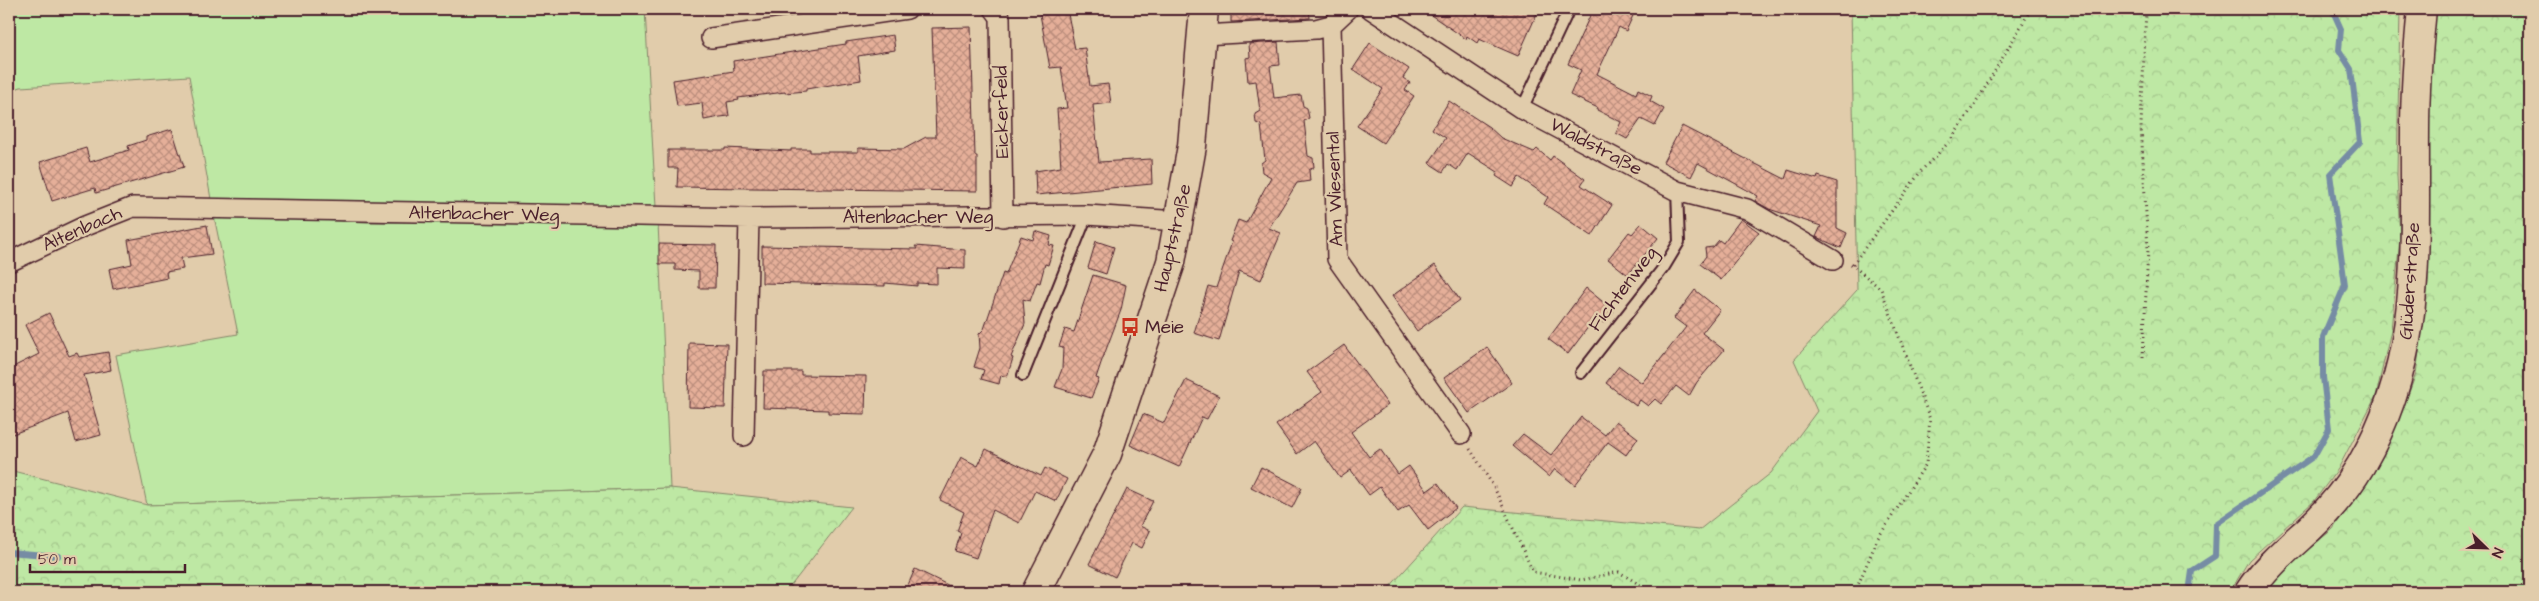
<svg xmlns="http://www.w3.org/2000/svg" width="2539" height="601" font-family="'Architects Daughter',sans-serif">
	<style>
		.green { fill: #bee8a4; stroke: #848468 }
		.forest { fill: url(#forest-crowns); stroke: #848468 }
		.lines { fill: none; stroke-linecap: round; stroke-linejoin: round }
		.stream { stroke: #768ca4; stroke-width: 6 }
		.building { fill: url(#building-cross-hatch); stroke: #4a1f2b }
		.service-casing { stroke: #4a1f2b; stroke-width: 14 }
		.minor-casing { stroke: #4a1f2b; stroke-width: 22 }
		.secondary-casing { stroke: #4a1f2b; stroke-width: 31 }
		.path { stroke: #4a1f2b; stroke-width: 3; stroke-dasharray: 1 4; stroke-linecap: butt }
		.service { stroke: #e1ccab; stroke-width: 10 }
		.minor { stroke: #e1ccab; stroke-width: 19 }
		.secondary { stroke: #e1ccab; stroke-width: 28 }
		.labels { text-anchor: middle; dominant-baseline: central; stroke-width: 4.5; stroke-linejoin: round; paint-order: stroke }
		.street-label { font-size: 19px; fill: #4a1f2b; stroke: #e1ccab }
		.poi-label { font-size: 19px; fill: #4a1f2b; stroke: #e1ccab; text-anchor: start }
	</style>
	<defs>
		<pattern id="forest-crowns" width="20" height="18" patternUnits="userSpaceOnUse" patternTransform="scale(1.25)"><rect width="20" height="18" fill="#bee8a4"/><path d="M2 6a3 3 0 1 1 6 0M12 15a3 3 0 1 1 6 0" fill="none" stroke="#a5c78d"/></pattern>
		<pattern id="building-cross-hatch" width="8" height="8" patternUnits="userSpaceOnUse" patternTransform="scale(1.25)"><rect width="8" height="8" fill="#e5af99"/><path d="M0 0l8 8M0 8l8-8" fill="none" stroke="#bc8e7d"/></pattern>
	</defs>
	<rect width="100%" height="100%" fill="#e1ccab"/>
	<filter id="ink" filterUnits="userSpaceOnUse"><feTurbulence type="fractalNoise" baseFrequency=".02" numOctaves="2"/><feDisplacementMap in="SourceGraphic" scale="10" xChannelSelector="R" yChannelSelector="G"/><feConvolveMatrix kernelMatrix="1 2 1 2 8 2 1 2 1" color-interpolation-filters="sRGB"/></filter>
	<g filter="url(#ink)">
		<!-- green -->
		<path class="green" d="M9,9H645L656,207L211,199L189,76L21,87L9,91Z
			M214,216L367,222L658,223L670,488L147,505L116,355L238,334Z"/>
		<!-- forest -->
		<path class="forest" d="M1851,9H2400L2397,175L2400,238L2391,330L2376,396L2338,469L2314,501L2249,560L2230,592H1385L1462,507L1699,530L1771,473L1817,411L1794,360L1857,290Z
			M2435,9H2530V592H2267L2277,574L2333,529L2363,485L2395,429L2416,374L2428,284L2429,93Z
			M9,470L147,505L670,488L852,507L786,592H9Z"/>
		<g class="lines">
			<!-- stream -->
			<path class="stream" d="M9,552L58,556
				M2189,592L2192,571L2215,556L2216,524L2314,456L2329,429L2323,377V337L2345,285L2330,174L2360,142L2351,69L2339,50L2341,29L2332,9"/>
		</g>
		<!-- building -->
		<path class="building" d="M1039,9H1067L1075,49L1085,48L1090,86L1108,84L1111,103L1093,105L1099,162L1151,159L1152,184L1036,195L1035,171L1061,167L1057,109L1067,108L1061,67L1050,68Z
			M1231,9H1309L1310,18L1231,22Z
			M1422,9H1539L1518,56L1479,39L1477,43L1467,36L1466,39Z
			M1593,9H1636L1626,31L1619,27L1597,74L1636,94L1638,89L1652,96L1650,101L1664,109L1655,126L1641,119L1627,139L1616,133L1621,122L1597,110L1598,108L1570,95L1581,70L1568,64Z
			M971,27L975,156H977V191L677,187L678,168H668V150H725V148L791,151V149H810V152H858V148L904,149L926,137H936L932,28Z
			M893,35L895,50L858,56L861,80L806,89V91L795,92L785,93V92L738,98L739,100L727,102L729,116L720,117L704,120L702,103L677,106L673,80L734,71L733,61L846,44V42Z
			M1278,42L1280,65L1270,66L1274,98L1301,95L1303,106L1307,108L1309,118L1304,121L1308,156L1313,158L1314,167L1309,170L1310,181L1297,183L1269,228L1281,233L1261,280L1239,271L1219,341L1194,333L1208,286L1216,288L1232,242L1230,241L1238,220L1246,223L1271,177L1262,172L1261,163L1265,160L1261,125L1256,123L1255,114L1260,111L1256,81L1248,82L1246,58L1250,57L1249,44Z
			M1370,43L1409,69L1403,78L1410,83L1405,90L1414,96L1383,143L1357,126L1383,89L1353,69Z
			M1449,101L1489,127L1501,138L1534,152L1537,149L1550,160L1553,156L1585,179L1581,185L1612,205L1592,236L1544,204L1548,197L1519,177L1513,187L1496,176L1498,172L1468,153L1457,170L1448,164L1443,172L1429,163L1446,138L1432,129Z
			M1682,126L1785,179L1788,170L1817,179L1818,176L1837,182V228L1847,233L1841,248L1816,237L1821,226L1769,209L1755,201L1758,196L1698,163L1691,177L1663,162Z
			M172,129L184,167L96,193L95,188L52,201L40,162L86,148L90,162L129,150L128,146L146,140V137Z
			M1741,219L1759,232L1721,280L1700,264L1706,256L1705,248L1713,247L1719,240L1723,243Z
			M1641,224L1658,238L1628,275L1608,259L1629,232L1632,234Z
			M207,225L212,254L181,258L183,269L166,272L167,278L113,289L109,269L132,264L128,240Z
			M1035,231L1051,236L1049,245L1054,246L1048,265L1045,264L1040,283L1037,282L1030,301L1023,299L1025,324L1011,357L1013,358L1007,377L1001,375L999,384L981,379L984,370L974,367L980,348L979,334L984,329L1003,273L1006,274L1021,236L1033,240Z
			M1096,241L1114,247L1106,274L1088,268Z
			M659,244L716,245L715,288H699V271L675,270V264H659Z
			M762,246L917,249L915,246L965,250V269L937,268V284L917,283V286L885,283V286L762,283Z
			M1435,265L1460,300L1417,331L1392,296Z
			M1093,275L1126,285L1121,310L1101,363L1096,378L1099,379L1091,398L1055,387L1062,369L1063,348L1059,347L1065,329L1074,332Z
			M1586,288L1614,311L1604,323L1595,318L1568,354L1548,339Z
			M1695,290L1720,310L1702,333L1724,350L1697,382L1689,396L1676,386L1661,404L1655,399L1648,406L1640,400L1636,406L1606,383L1619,366L1642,383L1686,327L1674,318Z
			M49,313L69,356L77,353L79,357L108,352L111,370L84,375L101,435L76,442L68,413L13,434L9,423V369L39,354L25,325Z
			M689,343L727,344L725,408L688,407Z
			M1344,345L1388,405L1351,432L1369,457L1380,449L1398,474L1409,466L1427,491L1438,483L1456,508L1428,530L1409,505L1398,512L1380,487L1369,495L1351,470L1340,478L1314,441L1297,454L1276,425L1322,392L1307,372Z
			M1487,347L1512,383L1469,413L1444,378Z
			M764,371H801V375L866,376L865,414L828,413V410L763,408Z
			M1186,380L1219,396L1207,419L1202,417L1179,467L1130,445L1143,414L1164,423Z
			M1581,417L1605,435L1616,421L1638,438L1626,455L1608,442L1575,485L1555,469L1549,477L1512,446L1523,434L1551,455Z
			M986,449L1041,476L1045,468L1067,479L1056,501L1035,491L1019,523L993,510L976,558L955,551L961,533L957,531L964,512L940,500L961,457L978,466Z
			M1261,467L1302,488L1292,508L1251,487Z
			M1127,489L1153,501L1140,526L1150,531L1142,548L1132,543L1115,577L1089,564Z
			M915,569L962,592H905Z"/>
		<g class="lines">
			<!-- service casing -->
			<g class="service-casing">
				<path id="service" d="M1522,109L1569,9
					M1581,373L1664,267L1679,242L1677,191
					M1023,375L1087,215"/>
			</g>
			<!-- minor casing -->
			<g class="minor-casing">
				<path id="minor" d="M994,9L1000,17L1003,217
					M1371,9L1522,109L1677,191L1747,209L1833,260
					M1331,25L1337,259L1461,434
					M1202,35L1316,29L1331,25L1348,9
					M711,38L907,9
					M9,262L85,226L133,207L749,218L1087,215L1179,221
					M744,436L749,218"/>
			</g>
			<!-- secondary casing -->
			<g class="secondary-casing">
				<path id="secondary" d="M1036,592L1107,454L1171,262L1192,146L1204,9
					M2249,592C2265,567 2287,549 2309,529C2329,510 2347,489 2361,465C2424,357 2414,249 2415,130C2415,89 2418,49 2422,9"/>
			</g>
			<!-- path -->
			<path class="path" d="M1851,264L1881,289L1930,419L1926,464L1878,538L1855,592
				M1853,264L1921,171L1950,141L1979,98L2031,9
				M2143,357L2148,249L2141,126L2146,9
				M1470,449L1494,487L1533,572L1581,580L1619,572L1642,586L1645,592"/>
			<!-- service -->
			<use href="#service" class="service"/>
			<!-- minor -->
			<use href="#minor" class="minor"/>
			<!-- secondary -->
			<use href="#secondary" class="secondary"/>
		</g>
	</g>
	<!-- icons -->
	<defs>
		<g id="bus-bare" transform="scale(1.5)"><path d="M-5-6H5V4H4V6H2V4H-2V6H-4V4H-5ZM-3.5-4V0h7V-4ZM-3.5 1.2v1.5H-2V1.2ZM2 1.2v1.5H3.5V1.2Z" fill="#c8321e" stroke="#e1ccab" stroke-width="2.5" paint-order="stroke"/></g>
	</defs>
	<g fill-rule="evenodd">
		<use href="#bus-bare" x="1130" y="327"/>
	</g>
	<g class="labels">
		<!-- street labels -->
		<g class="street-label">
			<text transform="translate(1002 112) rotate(-91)">Eickerfeld</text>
			<text transform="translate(1596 147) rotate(28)">Waldstraße</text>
			<text transform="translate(1335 189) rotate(-92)">Am Wiesental</text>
			<text transform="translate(484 214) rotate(1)">Altenbacher Weg</text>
			<text x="918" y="217">Altenbacher Weg</text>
			<text transform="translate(82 229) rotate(-24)">Altenbach</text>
			<text transform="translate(1173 238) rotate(-77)">Hauptstraße</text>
			<text transform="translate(2410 281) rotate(-86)">Glüderstraße</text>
			<text transform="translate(1623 289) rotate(-53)">Fichtenweg</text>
		</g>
		<!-- poi labels -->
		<g class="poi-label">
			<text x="1145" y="327">Meie</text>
		</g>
	</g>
	<!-- margin -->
	<rect width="2539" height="601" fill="none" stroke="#e1ccab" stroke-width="30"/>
	<rect x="15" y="15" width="2509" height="571" fill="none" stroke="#4a1f2b" stroke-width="2" filter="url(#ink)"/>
	<!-- north arrow -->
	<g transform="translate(2486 548) rotate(113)" stroke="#e1ccab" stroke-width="4" paint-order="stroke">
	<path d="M0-4L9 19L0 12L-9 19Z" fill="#4a1f2b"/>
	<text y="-8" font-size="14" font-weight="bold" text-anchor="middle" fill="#4a1f2b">N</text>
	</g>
	<!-- scale -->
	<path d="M30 564v8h155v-8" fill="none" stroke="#4a1f2b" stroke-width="2.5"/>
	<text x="38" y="564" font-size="15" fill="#4a1f2b" stroke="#e1ccab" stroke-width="4" paint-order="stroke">50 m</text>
</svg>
